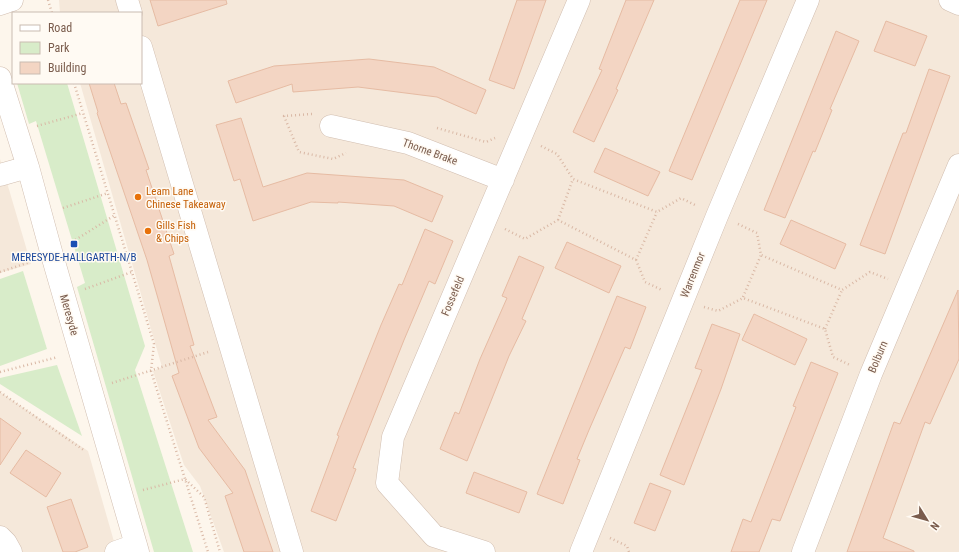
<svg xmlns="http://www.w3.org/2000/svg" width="959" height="552" font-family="'Roboto Condensed',sans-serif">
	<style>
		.residential { fill: #f5e8da }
		.green { fill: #d8ecc9 }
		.building { fill: #f3d5c3; stroke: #e6bba3 }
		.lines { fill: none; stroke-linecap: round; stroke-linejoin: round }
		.minor-casing { stroke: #d1beb0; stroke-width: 23 }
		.path { stroke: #d9b8a5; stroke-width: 2.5; stroke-dasharray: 1 3; stroke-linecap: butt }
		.minor { stroke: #fff; stroke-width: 22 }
		.food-dot { fill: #e8710a; stroke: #fffaf3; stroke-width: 1.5 }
		.transit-dot { fill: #1a4fb4; stroke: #fffaf3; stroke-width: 1.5 }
		.labels { text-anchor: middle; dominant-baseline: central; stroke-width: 3; stroke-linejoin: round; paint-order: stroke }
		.street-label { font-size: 11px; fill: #7a5c4d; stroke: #fffaf3 }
		.food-label { font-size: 11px; fill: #c56008; stroke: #fffaf3; text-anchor: start }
		.transit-label { font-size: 11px; fill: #164399; stroke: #fffaf3 }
	</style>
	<rect width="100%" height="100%" fill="#fdf6ec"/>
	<!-- residential -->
	<path class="residential" d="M59,0H959V552H224L200,486L184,465L153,371L162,367L80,83H141V13H60Z
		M0,159L31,264L0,273Z
		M0,392L88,451L117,552H0Z"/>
	<!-- green -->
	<path class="green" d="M17,83H67L145,346L135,370L193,552H154L77,287L85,283L36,121L29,124Z
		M23,271L47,349L0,366V279Z
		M57,365L82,436L0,384V378Z"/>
	<!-- building -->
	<path class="building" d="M150,0H226L227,4L158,26Z
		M517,0H546L514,89L489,80Z
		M626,0H654L616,89L618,90L594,142L573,132L602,70L599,69Z
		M740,0H767L692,180L669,171Z
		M886,21L927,36L915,66L874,51Z
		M836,31L859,41L830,109L832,110L815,152L813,151L785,218L764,210Z
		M369,59L434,67L486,90L476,114L437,97L358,87L293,92L292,84L236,103L228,81L274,66Z
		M929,69L950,76L885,254L860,245L903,133H906Z
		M89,83H114L121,104L126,103L149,169L146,170L174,254L169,256L194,345L190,346L217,417L208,420L245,470L273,552H244L225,496L233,493L199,448L172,376L179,373L159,302L147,260L97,113L98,112Z
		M241,118L263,187L307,173L404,180L443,196L432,222L394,206L338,202V203L311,202L253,221L240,179L234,181L216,125Z
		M605,148L660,172L648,196L594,172Z
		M791,220L846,244L835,269L780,244Z
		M425,229L453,241L435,284L429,281L404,340L353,468L356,469L336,521L311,511L339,436L337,435L381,325L399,284L402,285Z
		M567,242L621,266L609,293L555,268Z
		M519,256L544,267L522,319L526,321L509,356L467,461L440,449L455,412L459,414L480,359L507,298L502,296Z
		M958,290L959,359L930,424L925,422L883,538L914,551V552H847L894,422L900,424Z
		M617,296L646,307L630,349L625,347L589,430L577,459L580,460L563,504L537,494Z
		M754,314L807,339L795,365L742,340Z
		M712,324L740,334L721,389L684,485L660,475L702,370L695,368Z
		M811,362L838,373L780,521L772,519L759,552H731L743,519L751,522L796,407L793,406Z
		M0,418L21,433L0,465Z
		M26,450L61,473L46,497L10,473Z
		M474,472L527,492L519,513L466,493Z
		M650,483L671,491L655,531L634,523Z
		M71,499L88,547L75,552H63L47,507Z"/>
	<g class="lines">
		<!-- minor casing -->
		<g class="minor-casing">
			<path id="minor" d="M127,0L131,13
				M950,0L959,4
				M0,4L12,0
				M141,47L292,552
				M0,78L28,167L52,255L138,552
				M331,126L408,143L503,180
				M0,175L28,167
				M0,537L6,543L11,552
				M116,552L136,545
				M484,552L434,536L387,483L393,437L579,0
				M581,552L717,216L808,0
				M803,552L871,374L959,165"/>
		</g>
		<!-- path -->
		<path class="path" d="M48,0L52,13
			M74,83L154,344L151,371L208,552
			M312,114L284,116L299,152L333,159L346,153
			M37,126L83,113
			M437,128L486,142L495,138
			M541,146L557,154L573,179L657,212L681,198L697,206
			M63,208L108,193
			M558,220L573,179
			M738,224L757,233L761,255L842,290L870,272L888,279
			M505,229L525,239L558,220L636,260L645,282L662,290
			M72,242L115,215
			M636,260L657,212
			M0,272L30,262
			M85,289L132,272
			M743,297L761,255
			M704,307L718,311L743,298L825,329L833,357L850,365
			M825,329L842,290
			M0,372L58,357
			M112,383L208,352
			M0,392L85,451
			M143,490L185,479L204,497L220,552
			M610,538L627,546L629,552"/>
		<!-- minor -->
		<use href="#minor" class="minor"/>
	</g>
	<!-- markers -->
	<g class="food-dot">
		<circle cx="138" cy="197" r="4"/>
		<circle cx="148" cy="231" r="4"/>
	</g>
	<rect class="transit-dot" x="70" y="240" width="8" height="8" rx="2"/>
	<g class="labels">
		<!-- street labels -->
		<g class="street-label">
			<text transform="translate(430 152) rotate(20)">Thorne Brake</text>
			<text transform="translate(693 275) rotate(-68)">Warrenmor</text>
			<text transform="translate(453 296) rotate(-67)">Fossefeld</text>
			<text transform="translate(69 315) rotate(74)">Meresyde</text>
			<text transform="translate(878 357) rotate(-67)">Bolburn</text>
		</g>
		<!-- food labels -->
		<g class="food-label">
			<text x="146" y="191">Leam Lane<tspan x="146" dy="13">Chinese Takeaway</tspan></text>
			<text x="156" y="225">Gills Fish<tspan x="156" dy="13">&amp; Chips</tspan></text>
		</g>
		<!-- transit labels -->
		<g class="transit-label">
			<text x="74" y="257">MERESYDE-HALLGARTH-N/B</text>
		</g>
	</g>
	<!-- legend -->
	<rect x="12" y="12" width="130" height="72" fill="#fffaf3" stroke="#cabbb1"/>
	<rect x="20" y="25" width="20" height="6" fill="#ffffff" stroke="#cabbb1"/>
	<text x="48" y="32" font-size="12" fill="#7a5c4d">Road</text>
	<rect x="20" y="42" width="20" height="12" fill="#d8ecc9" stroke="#cabbb1"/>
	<text x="48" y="52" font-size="12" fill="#7a5c4d">Park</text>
	<rect x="20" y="62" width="20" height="12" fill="#f3d5c3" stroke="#cabbb1"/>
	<text x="48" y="72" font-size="12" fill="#7a5c4d">Building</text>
	<!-- north arrow -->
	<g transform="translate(927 520) rotate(127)" stroke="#fffaf3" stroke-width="3" paint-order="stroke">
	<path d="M0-3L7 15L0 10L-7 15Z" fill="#7a5c4d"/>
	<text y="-6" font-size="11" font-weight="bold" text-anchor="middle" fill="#7a5c4d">N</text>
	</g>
</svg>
